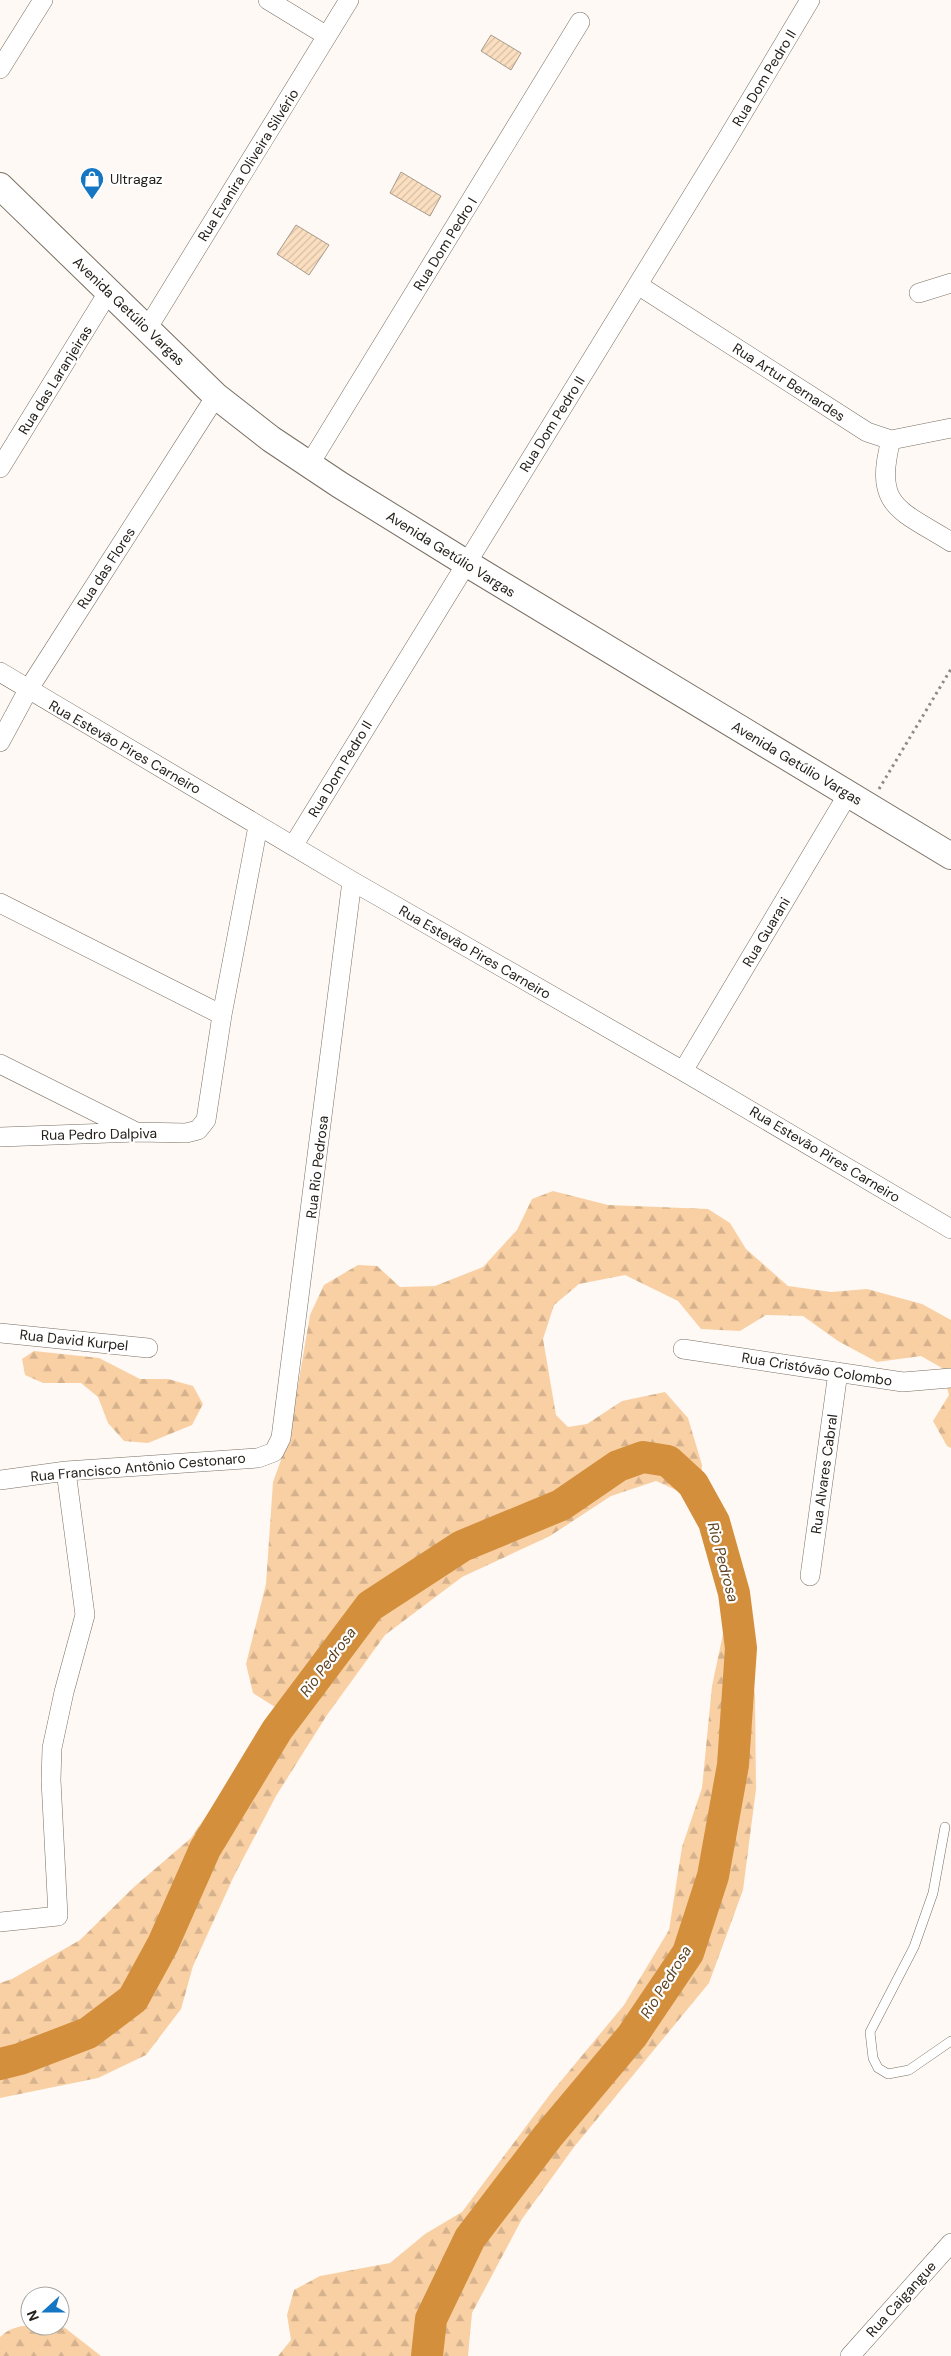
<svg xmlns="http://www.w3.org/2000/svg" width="951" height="2356" font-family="'DM Sans',sans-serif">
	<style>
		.forest { fill: url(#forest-firs) }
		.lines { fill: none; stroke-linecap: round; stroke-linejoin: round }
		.river { stroke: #d38f3c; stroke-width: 32 }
		.building { fill: url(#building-hatch); stroke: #a59a8e }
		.lane-casing { stroke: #796f64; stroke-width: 10 }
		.street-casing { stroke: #796f64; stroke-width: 20 }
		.secondary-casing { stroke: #796f64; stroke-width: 28 }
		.path { stroke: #8e8a85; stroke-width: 3; stroke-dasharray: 2.5 4; stroke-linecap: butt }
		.lane { stroke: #fff; stroke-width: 9 }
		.street { stroke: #fff; stroke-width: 19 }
		.secondary { stroke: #fff; stroke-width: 26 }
		.labels { text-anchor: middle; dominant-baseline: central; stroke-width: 4.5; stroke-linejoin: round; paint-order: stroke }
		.street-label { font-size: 14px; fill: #24201b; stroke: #fff }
		.poi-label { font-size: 14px; fill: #24201b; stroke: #fff; text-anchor: start }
		.water-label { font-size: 15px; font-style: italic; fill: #5f4220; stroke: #fff }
	</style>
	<defs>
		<pattern id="forest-firs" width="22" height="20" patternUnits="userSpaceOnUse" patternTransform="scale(1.25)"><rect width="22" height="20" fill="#f9d0a4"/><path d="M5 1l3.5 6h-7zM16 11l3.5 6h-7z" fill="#d5b28d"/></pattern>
		<pattern id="building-hatch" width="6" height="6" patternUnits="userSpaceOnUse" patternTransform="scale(1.25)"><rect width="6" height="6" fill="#fbdfc0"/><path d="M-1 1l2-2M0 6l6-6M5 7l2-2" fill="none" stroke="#d7bfa4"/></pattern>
	</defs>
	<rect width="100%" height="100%" fill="#fef9f4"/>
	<!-- forest -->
	<path class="forest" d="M553,1191L608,1205L708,1209L730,1223L746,1249L788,1286L831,1292L867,1289L922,1304L951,1320V1448L947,1446L933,1421L949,1395L942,1368L921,1356L877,1362L838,1341L803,1316L766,1315L740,1331L701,1329L678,1301L625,1275L579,1284L554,1305L543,1339L556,1415L568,1427L587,1424L622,1401L665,1392L688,1418L702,1465L701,1486L685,1494L656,1481L611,1496L550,1536L462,1577L385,1635L327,1715L276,1796L234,1876L193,1966L181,2009L146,2055L98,2078L0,2098V1983L12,1979L80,1940L134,1887L191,1838L248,1754L276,1720L275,1707L253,1693L246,1664L266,1584L273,1482L289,1438L310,1315L324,1285L358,1265L377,1266L400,1287L435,1286L483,1267L517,1230L532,1199Z
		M34,1351L99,1358L140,1379H168L193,1386L203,1404L192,1425L148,1443L124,1441L108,1423L98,1397L81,1383H43L25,1375L22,1359Z
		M732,1626L746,1640L755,1695L756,1789L743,1890L709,1983L574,2147L522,2219L472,2313L468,2356H278L291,2340L287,2315L294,2290L320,2276L390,2263L425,2234L462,2212L551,2093L624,2005L669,1930L682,1847L702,1788L712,1686L723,1634Z
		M60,2324L101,2356H0V2337C16,2321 39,2326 60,2326Z"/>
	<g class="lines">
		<!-- river -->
		<path class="river" d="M0,2064L20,2059L88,2033L133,1999L163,1944L205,1849L277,1730L370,1606L462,1546L561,1505L618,1466L643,1457L668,1461L693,1484L714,1522L734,1593L741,1648L733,1765L713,1876L688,1953L632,2036L548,2136L470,2238L431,2319L427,2356"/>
	</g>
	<!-- building -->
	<path class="building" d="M491,35L521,53L511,70L481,51Z
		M401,172L441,196L430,216L390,193Z
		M296,225L329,245L309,275L277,254Z"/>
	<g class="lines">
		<!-- lane casing -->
		<g class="lane-casing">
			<path id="lane" d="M945,1827L933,1893L914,1947L870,2032L873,2058L878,2068L888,2074L909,2070L951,2041"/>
		</g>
		<!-- street casing -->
		<g class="street-casing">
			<path id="street" d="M268,0L327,36
				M0,69L43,0
				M638,285L867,432L891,440L951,428
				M919,293L951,283
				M147,329L349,0
				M891,440C873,507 900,510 951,542
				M309,465L580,22
				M0,468L109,291
				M0,672L352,881L683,1071L951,1229
				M0,742L28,690L216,396
				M293,846L726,141L810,0
				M0,903L222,1015
				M0,1064L134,1131
				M683,1071L848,794
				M0,1137L137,1132L186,1133L198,1130L206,1120L222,1015L258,826
				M0,1333L148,1348
				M683,1349L903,1382L951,1378
				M0,1480L66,1471L258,1458L274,1452L281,1438L352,881
				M810,1576L838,1372
				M0,1922L58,1916L51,1780L52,1748L64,1692L85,1615L66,1471
				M850,2356L951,2243"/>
		</g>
		<!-- secondary casing -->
		<g class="secondary-casing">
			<path id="secondary" d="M0,186L216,396L271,439L340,485L466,563L951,856"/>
		</g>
		<!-- path -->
		<path class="path" d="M879,789L951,669"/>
		<!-- lane -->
		<use href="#lane" class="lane"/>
		<!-- street -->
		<use href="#street" class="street"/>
		<!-- secondary -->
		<use href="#secondary" class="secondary"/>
	</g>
	<!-- icons -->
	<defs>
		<g id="shop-pin" transform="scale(1.25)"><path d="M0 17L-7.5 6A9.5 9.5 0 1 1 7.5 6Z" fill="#1577c3" stroke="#fff"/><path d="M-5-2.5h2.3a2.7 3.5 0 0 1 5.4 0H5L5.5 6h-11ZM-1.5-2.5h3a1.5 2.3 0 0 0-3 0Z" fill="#fff"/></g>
	</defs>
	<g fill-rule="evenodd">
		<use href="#shop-pin" x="92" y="179"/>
	</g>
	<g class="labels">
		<!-- street labels -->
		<g class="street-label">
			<text transform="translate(764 78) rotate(-59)">Rua Dom Pedro II</text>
			<text transform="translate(248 165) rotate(-58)">Rua Evanira Oliveira Silvério</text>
			<text transform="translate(445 244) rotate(-58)">Rua Dom Pedro I</text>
			<text transform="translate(129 311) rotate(44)">Avenida Getúlio Vargas</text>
			<text transform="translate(55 380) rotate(-58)">Rua das Laranjeiras</text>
			<text transform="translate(789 382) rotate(33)">Rua Artur Bernardes</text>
			<text transform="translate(552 424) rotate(-58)">Rua Dom Pedro II</text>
			<text transform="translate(451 554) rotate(32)">Avenida Getúlio Vargas</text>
			<text transform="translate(106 568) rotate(-57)">Rua das Flores</text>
			<text transform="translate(125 747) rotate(30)">Rua Estevão Pires Carneiro</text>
			<text transform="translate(797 763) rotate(31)">Avenida Getúlio Vargas</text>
			<text transform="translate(340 769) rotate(-59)">Rua Dom Pedro II</text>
			<text transform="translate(766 932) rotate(-59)">Rua Guarani</text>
			<text transform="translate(475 952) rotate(30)">Rua Estevão Pires Carneiro</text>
			<text transform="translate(99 1134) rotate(-1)">Rua Pedro Dalpiva</text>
			<text transform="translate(825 1154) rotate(31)">Rua Estevão Pires Carneiro</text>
			<text transform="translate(317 1167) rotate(-83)">Rua Rio Pedrosa</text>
			<text transform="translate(74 1340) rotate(6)">Rua David Kurpel</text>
			<text transform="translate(817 1369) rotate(9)">Rua Cristóvão Colombo</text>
			<text transform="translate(138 1467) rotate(-5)">Rua Francisco Antônio Cestonaro</text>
			<text transform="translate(824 1474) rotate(-82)">Rua Alvares Cabral</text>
			<text transform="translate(901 2299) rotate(-48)">Rua Caigangue</text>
		</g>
		<!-- poi labels -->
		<g class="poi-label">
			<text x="110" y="179">Ultragaz</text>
		</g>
		<!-- water labels -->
		<g class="water-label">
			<text transform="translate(723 1562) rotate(75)">Rio Pedrosa</text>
			<text transform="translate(328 1662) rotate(-53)">Rio Pedrosa</text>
			<text transform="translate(666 1982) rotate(-58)">Rio Pedrosa</text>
		</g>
	</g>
	<!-- north arrow -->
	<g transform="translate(45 2311) rotate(249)"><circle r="24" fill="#ffffff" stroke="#a7a6a4"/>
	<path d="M0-4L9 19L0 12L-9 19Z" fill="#1577c3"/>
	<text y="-8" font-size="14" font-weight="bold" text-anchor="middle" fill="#24201b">N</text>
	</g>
</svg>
